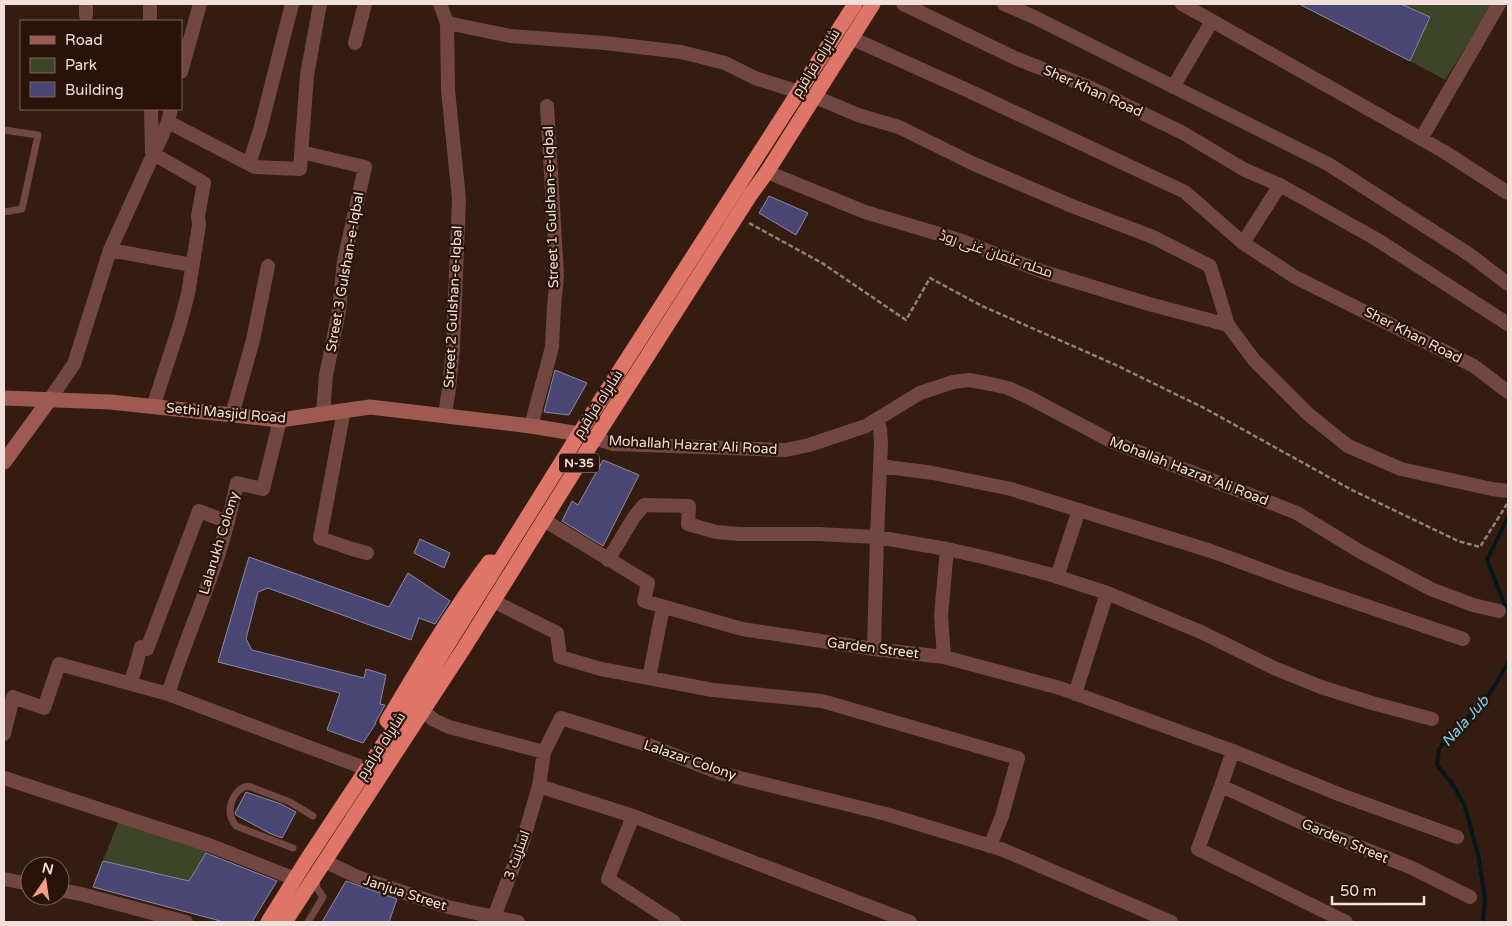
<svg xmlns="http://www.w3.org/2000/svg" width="1512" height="926" font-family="'Varela Round',Cairo,sans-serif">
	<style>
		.green { fill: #3e4427 }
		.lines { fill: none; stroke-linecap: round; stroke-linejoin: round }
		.stream { stroke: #03171d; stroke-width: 4 }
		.building { fill: #4b4774; stroke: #8a89a5 }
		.path { stroke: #948077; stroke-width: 2.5; stroke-dasharray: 5 2.5; stroke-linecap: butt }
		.lane { stroke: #724742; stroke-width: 7 }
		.street { stroke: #724742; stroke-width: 14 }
		.secondary { stroke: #9e5a52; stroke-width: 15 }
		.highway { stroke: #df7569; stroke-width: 15 }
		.labels { text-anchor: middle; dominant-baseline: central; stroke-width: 4.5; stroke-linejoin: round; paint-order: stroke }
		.shield { fill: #291308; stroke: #b5a29a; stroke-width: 1 }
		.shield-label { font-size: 12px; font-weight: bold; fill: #f1e0d9 }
		.street-label { font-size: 14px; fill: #f1e0d9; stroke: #291308 }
		.water-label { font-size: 15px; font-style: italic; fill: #70d6f5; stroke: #291308 }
	</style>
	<rect width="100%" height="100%" fill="#341c11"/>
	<!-- green -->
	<path class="green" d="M1401,4H1493L1445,80L1410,61L1430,18Z
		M119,820L210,847L189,881L103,861Z"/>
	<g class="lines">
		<!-- stream -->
		<path class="stream" d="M1508,517L1487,560L1508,613
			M1483,922L1485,898L1478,854L1464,804L1451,782L1437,765L1439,749L1457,728L1486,700L1508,663"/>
	</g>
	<!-- building -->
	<path class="building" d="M1299,4H1401L1430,17L1410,61Z
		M769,196L808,213L796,235L759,213Z
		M555,370L587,383L569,415L544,412Z
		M603,460L639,475L603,546L562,521L572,501L578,505Z
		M420,539L450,553L444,568L414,553Z
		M249,557L389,607L408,573L450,601L435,624L419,618L411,640L268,588L258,592L246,639L252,650L364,678L366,669L386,675L380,704L385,705L375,723H376L363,743L327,730L340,693L218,662Z
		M246,792L281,804L296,812L282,838L269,833L236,815L235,813Z
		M206,853L277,881L252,922H224L93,887L103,861L189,881Z
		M346,881L397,899L389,922H322Z"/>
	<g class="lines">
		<!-- path -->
		<path class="path" d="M749,223L822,263L906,320L930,278L982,306L1116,365L1206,409L1352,490L1458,541L1480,547L1507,504"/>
		<!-- lane -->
		<path class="lane" d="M4,130L38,135L22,209L4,212
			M293,848L236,826C233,822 230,817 230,811C230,800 239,784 251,787L290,802L313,816
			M308,922L323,897L317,888L316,878"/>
		<!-- street -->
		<path class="street" d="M150,4V21
			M440,4L447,23L448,90L459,199L453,348L449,388L445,415
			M903,4L1015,58L1089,87L1183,133L1245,170L1280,185L1376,239L1508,324
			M1004,4L1034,17L1328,164L1470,255L1508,284
			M1182,4L1443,151L1508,193
			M86,15V4
			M447,23L510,36L605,43L681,52L725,63L755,78L799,92
			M851,38L969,91L1185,192L1243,243
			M355,43L365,4
			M181,72L200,4
			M1173,87L1212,21
			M813,96L858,115L899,127L974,164L1072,206L1153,237L1210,266L1228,325L1254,360L1308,414L1348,446L1401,469L1492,489L1508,491
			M151,109L152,153L204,183L198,216L199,225L188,294L180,324L153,407
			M168,122L255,167L300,169L307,75L320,4
			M1421,139L1499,4
			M301,152L365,167L344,261L339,311L326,375L323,413
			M249,164L260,130L292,4
			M767,172L865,212L959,240L1044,272L1149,304L1228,325
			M1280,185L1243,243L1295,277L1474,366L1508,392
			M110,250L192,265
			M50,399L74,364L110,250L168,122L171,109
			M344,410L320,538L352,549L367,553
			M232,415L253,340L268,266
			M531,426L552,347L554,307L557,275L547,106
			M595,438L613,444L786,450L809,445L866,426L920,393L953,382L969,380L991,384L1008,388L1028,397L1113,442L1297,513L1359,551L1431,589L1473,605L1499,611
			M880,466L933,473L1011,489L1211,551L1287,579L1463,639
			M544,520L648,583L644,601L742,629L874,649L944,657L1060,688L1233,751L1341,795L1457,837
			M608,560L634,517L644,505L689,506L688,524L716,532L740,534H818L877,537L947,549L987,558L1052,575L1107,593L1201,632L1274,668L1321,687L1372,703L1432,719
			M1057,577L1079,510
			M493,601L557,633L560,657L601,669L713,690L822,701L1018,758L1002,816L990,846
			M874,649L877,537L881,444L880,429L877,419
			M944,657L941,616L947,549
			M649,678L663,607
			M131,683L141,647L147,649L199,511L228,522
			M168,694C182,650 200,608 215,565C224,538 231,511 237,483L263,489L280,420
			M1075,694L1107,593
			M423,711L434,720L449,727L544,752L539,786L633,816L910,922
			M4,734L13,697L44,708L59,664L168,694L367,769
			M1233,751L1221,786L1318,830L1412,868L1470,897
			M544,752L561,718L651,746L720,773L886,814L1001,849L1171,922
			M4,778L209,845L295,879
			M1221,786L1198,849L1346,922
			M633,816L608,879L674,922
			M324,861L360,878L448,907L518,922
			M4,879L30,884
			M60,890L81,894L186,922
			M492,922L522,844L539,786"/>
		<!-- secondary -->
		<path class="secondary" d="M4,398L110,402L280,420L370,407L531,426L579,434
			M4,462L50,399"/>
		<!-- highway -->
		<path class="highway" d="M387,721C419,667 451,613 489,562H492
			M268,922L306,861L430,673L579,434L855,4
			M285,922L464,648L590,446L751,194L767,172L873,4"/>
	</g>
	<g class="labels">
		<!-- shield labels -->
		<rect class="shield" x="559" y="453.5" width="40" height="19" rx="4"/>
		<g class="shield-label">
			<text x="579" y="463">N-35</text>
		</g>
		<!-- street labels -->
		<g class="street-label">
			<text transform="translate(816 63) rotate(-58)">شاہراہ قراقرم</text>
			<text transform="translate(1093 91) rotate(24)">Sher Khan Road</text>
			<text transform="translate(551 207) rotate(-92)">Street 1 Gulshan-e-Iqbal</text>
			<text transform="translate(996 254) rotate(19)">محلہ عثمان غنی روڈ</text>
			<text transform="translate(345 272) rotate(-80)">Street 3 Gulshan-e-Iqbal</text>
			<text transform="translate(453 307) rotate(-87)">Street 2 Gulshan-e-Iqbal</text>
			<text transform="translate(1413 335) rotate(27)">Sher Khan Road</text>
			<text transform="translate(598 404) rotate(-57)">شاہراہ قراقرم</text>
			<text transform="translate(226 413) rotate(5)">Sethi Masjid Road</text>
			<text transform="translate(693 445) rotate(3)">Mohallah Hazrat Ali Road</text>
			<text transform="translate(1189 471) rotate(21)">Mohallah Hazrat Ali Road</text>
			<text transform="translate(219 543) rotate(-73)">Lalarukh Colony</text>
			<text transform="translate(873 648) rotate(7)">Garden Street</text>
			<text transform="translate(381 746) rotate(-57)">شاہراہ قراقرم</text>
			<text transform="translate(690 760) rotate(19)">Lalazar Colony</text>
			<text transform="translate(1345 841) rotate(23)">Garden Street</text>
			<text transform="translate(517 855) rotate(-70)">اسٹریٹ 3</text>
			<text transform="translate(405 893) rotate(18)">Janjua Street</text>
		</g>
		<!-- water labels -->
		<g class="water-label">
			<text transform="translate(1465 721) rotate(-48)">Nala Jub</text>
		</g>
	</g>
	<!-- border -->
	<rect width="1512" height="926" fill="none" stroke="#f1e0d9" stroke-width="10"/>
	<!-- legend -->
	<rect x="20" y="20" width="162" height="90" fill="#291308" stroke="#79655c"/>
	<rect x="30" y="36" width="25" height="8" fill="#9e5a52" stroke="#79655c"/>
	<text x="65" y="45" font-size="15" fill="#f1e0d9">Road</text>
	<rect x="30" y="58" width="25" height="15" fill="#3e4427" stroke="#79655c"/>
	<text x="65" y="70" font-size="15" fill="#f1e0d9">Park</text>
	<rect x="30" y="82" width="25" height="15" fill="#4b4774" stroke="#79655c"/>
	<text x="65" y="95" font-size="15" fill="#f1e0d9">Building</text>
	<!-- north arrow -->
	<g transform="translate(45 881) rotate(13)"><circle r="24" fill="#291308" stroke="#79655c"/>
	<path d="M0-4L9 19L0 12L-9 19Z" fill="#f49e88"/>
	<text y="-8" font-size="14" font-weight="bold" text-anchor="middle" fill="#f1e0d9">N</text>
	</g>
	<!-- scale -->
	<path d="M1332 896v8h92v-8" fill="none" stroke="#f1e0d9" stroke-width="2.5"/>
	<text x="1340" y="896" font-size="15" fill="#f1e0d9" stroke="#291308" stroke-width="4" paint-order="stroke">50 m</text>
</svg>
